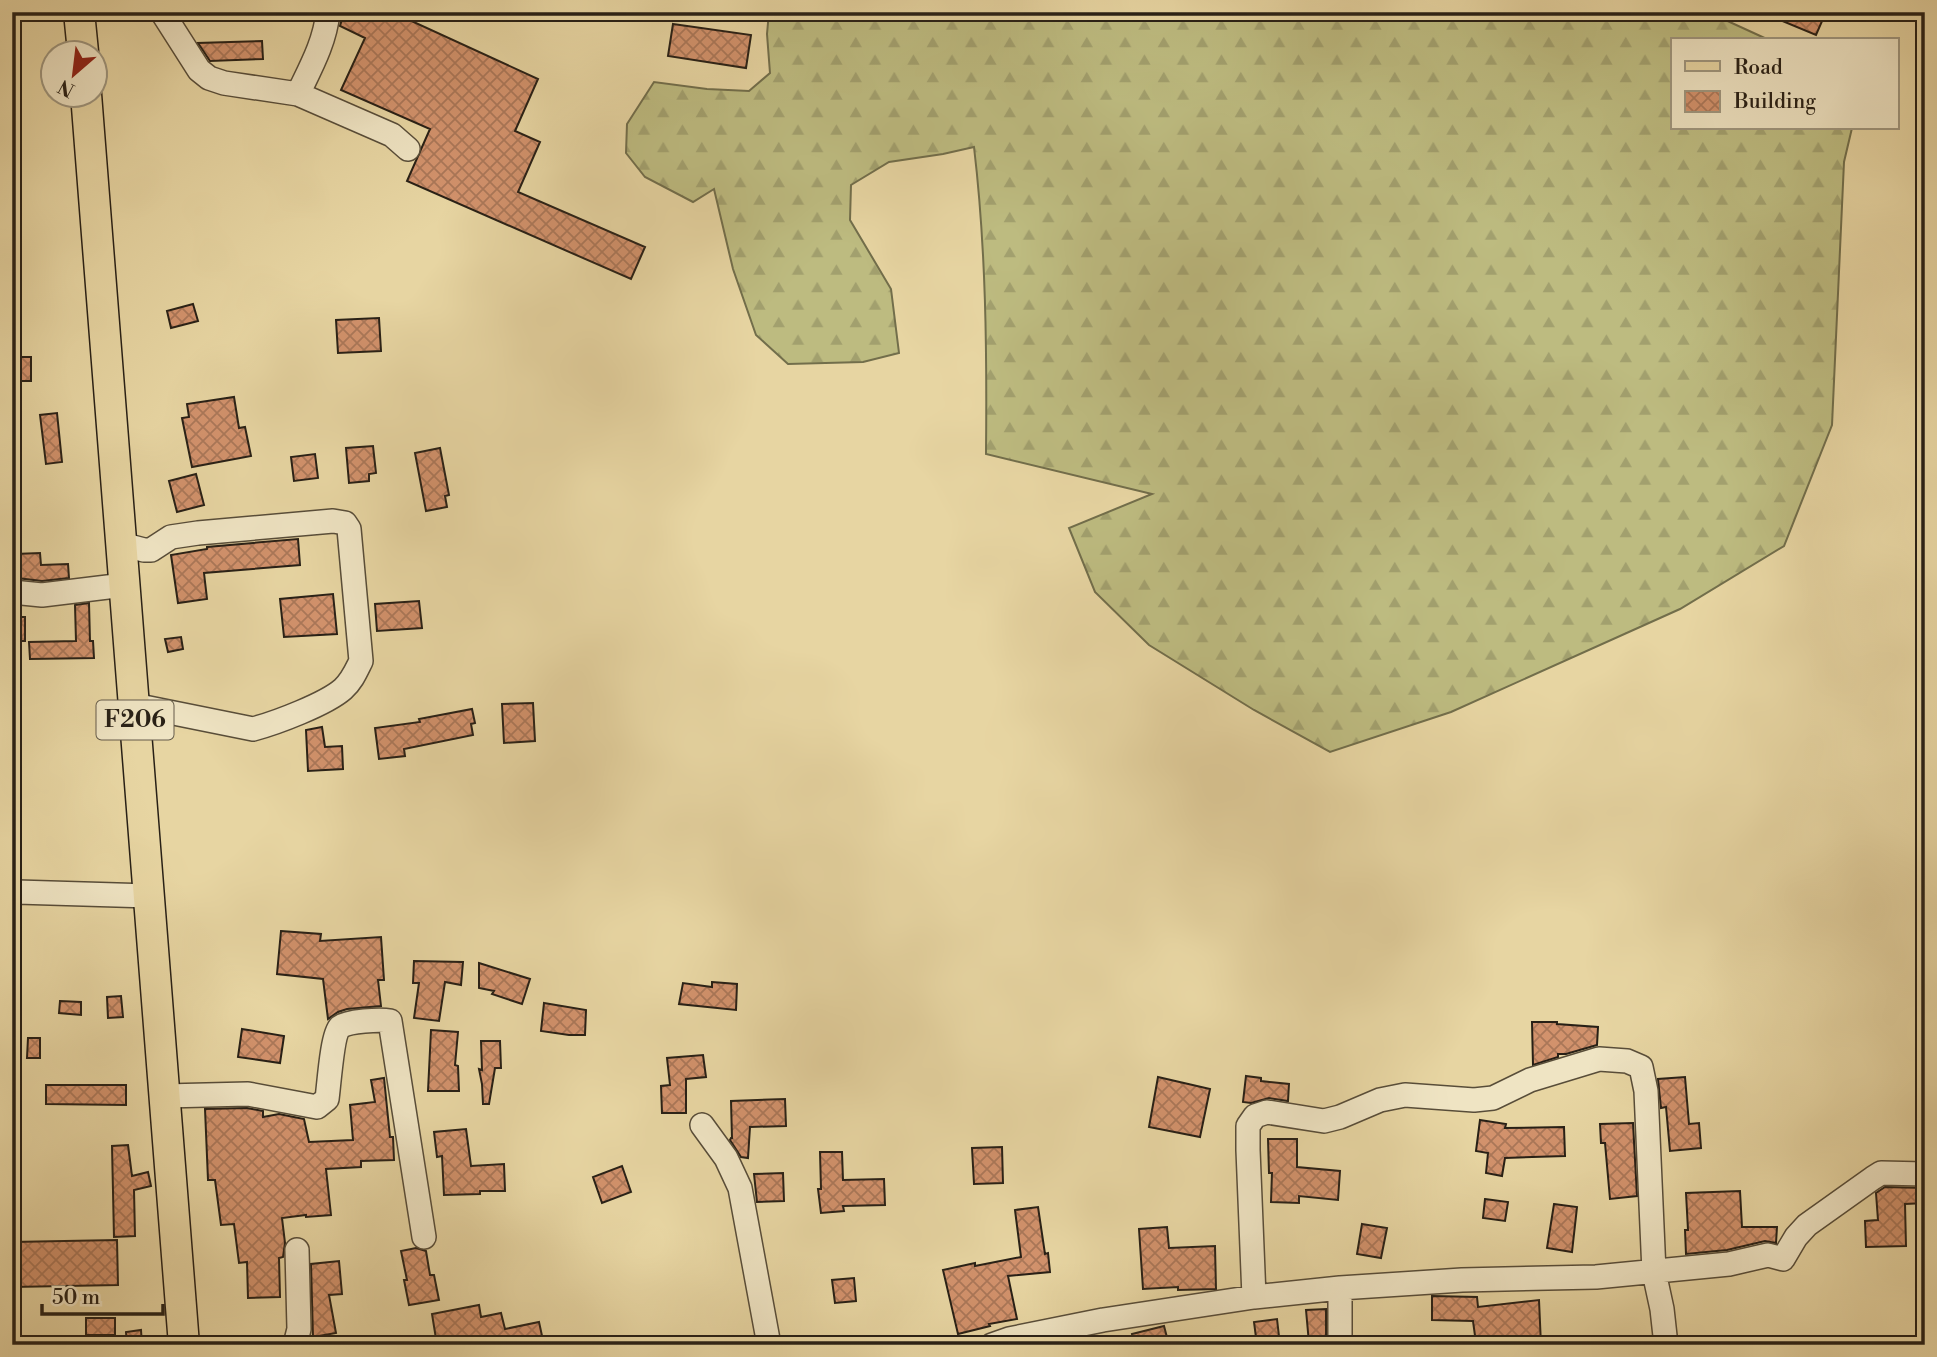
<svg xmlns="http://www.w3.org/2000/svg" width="1937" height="1357" font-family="'Libre Bodoni',serif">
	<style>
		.forest { fill: url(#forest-firs); stroke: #726e4b; stroke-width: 2 }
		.building { fill: url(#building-cross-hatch); stroke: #282016; stroke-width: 2 }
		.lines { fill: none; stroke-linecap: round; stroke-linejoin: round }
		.minor-casing { stroke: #584d39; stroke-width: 26 }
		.major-casing { stroke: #282016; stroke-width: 33 }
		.minor { stroke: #efe4c3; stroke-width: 23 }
		.major { stroke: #e7d5a2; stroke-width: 30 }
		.labels { text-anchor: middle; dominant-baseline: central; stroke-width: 5; stroke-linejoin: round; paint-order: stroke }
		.shield { fill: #efe4c3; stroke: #645b4a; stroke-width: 2 }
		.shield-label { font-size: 23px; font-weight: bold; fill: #282016 }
	</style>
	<defs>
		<pattern id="forest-firs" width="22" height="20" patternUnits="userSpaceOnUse" patternTransform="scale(1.75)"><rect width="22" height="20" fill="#bdbb80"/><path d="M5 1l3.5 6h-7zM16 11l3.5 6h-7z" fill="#a2a06e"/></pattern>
		<pattern id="building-cross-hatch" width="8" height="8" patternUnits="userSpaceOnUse" patternTransform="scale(1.75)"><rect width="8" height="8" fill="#d2926c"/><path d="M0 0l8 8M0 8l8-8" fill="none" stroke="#aa7758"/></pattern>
	</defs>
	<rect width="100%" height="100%" fill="#e7d5a2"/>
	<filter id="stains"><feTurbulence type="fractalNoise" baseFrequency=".00286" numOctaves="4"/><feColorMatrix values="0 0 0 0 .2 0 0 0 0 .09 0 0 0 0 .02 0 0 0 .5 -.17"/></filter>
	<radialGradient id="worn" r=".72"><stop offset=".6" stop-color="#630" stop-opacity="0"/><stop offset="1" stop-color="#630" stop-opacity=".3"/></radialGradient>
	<!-- forest -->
	<path class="forest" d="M769,12H1708L1769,40H1673V128H1852L1844,162L1832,425L1784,546L1680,609L1451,712L1330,752L1254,710L1149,645L1095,592L1069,528L1152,494L986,454C987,351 986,248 974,147L943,154L889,162L851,185L850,220L891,289L899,353L863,362L788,364L756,335L733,269L714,189L693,202L645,177L626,153L627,124L654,82L707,89L749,91L770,73L767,34Z"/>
	<!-- building -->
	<path class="building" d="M344,12H392L538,79L515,131L540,142L518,192L645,247L631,279L407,181L430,129L341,90L365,38L340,26Z
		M1761,12H1826L1816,35Z
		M673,24L751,35L746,68L668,56Z
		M262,41L263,59L210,61L198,43Z
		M193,304L198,321L171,328L167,311Z
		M379,318L381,351L338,353L336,320Z
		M12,357H31V381H12Z
		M234,397L239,428L245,427L251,456L192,467L182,418L189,417L187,404Z
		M57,413L62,462L46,464L40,415Z
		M373,446L376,473L369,474V481L349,483L346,448Z
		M440,448L449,495L445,496L447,507L426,511L415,453Z
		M315,454L318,478L294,481L291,457Z
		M196,474L204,505L177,512L169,481Z
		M298,539L300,565L204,573L207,599L178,603L171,555L207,549V547Z
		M40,553L41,565L68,564L69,578L42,581L17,578L15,554Z
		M333,594L337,634L284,637L280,599Z
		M419,601L422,628L377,631L375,604Z
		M89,603L90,641H93L94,658L30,659L29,642L76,641L75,605Z
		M12,617H25V641H12Z
		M181,637L183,649L168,652L165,639Z
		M533,703L535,741L504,743L502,704Z
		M472,709L475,723L471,724L473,735L404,749L405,756L379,759L375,728L420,722L419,719Z
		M322,727L325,747L342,746L343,769L308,771L306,730Z
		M281,931L321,934L320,941L381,937L384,980H378L381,1006L347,1009L338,1012L328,1019L323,979L277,974Z
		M414,961L463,962L461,985L445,982L439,1021L414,1018L419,983H413Z
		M479,963L530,979L522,1004L492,994L494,991L479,988Z
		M712,982L737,984L736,1010L679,1004L683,983L712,987Z
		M121,996L123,1017L108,1018L107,997Z
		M60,1001L81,1002V1015L59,1013Z
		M544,1003L586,1010L585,1035H569L541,1031Z
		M1532,1022H1557V1024L1598,1027L1597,1045L1566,1054H1558V1057L1533,1065Z
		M242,1029L284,1036L280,1063L238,1057Z
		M431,1030L458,1032L455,1065L458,1066L459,1091H428Z
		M28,1038H40V1058H27Z
		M481,1041H500L501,1068H495L489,1104H483L482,1084L479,1069L482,1070Z
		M703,1055L706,1077L686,1079V1113H662L661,1086L670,1085L667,1058Z
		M1246,1076L1261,1078V1081L1289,1084L1288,1101L1269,1098L1251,1103L1243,1102Z
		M1158,1077L1210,1089L1200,1137L1149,1127Z
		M1685,1077L1689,1124L1699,1123L1701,1148L1670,1151L1666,1107L1661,1108L1658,1079Z
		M384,1078L390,1137H393L394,1160L361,1161V1167L326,1169L331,1215L306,1217V1215L282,1218L285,1243L283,1257L279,1258L280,1297L248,1298L247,1262L239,1263L234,1224L221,1225L215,1180H208L205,1109L247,1108L263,1111V1117L279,1114L304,1119L309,1142L353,1140L350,1105L375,1102L371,1080Z
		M46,1085H126V1105L46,1104Z
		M785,1099L786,1126L750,1127L748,1158L741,1157L730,1140L731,1138H732L731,1101Z
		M1480,1120L1506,1124L1505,1128L1564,1127L1565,1156L1505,1158L1502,1176L1486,1173L1488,1153L1476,1151Z
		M1633,1123L1637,1196L1610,1199L1605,1143H1601L1600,1124Z
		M466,1129L471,1166L504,1164L505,1191H480V1194L444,1195L442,1156L437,1157L434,1132Z
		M1268,1139H1297V1167L1340,1171L1338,1200L1299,1196V1203L1271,1202L1272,1173H1269Z
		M128,1145L132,1176L148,1172L151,1186L134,1190L135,1236L114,1237L112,1146Z
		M1002,1147L1003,1183L974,1184L972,1148Z
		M820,1152H842L843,1180L884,1179L885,1205L843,1206L844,1211L821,1213L818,1189H821Z
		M622,1166L631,1192L602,1203L593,1177Z
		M783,1173L784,1201L757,1202L754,1174Z
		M1885,1187L1925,1188V1203L1905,1204L1906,1246L1866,1247L1865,1221L1878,1220L1876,1193Z
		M1740,1191L1742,1227H1777L1776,1243L1765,1241L1727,1250L1686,1254L1685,1230H1688L1686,1193Z
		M1485,1199L1508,1202L1505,1221L1483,1218Z
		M1554,1204L1577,1207L1572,1252L1547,1248Z
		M1038,1207L1045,1254L1048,1253L1050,1272L1008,1276L1017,1319L989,1324L990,1326L958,1334L943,1270L975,1263V1266L1021,1257L1015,1210Z
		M1362,1224L1387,1228L1381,1258L1357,1254Z
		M1167,1227L1169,1248L1215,1246L1216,1289L1178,1290V1287L1143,1289L1139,1229Z
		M117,1240L118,1285L12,1287V1242Z
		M416,1248L426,1251L430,1275H434L439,1300L409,1305L404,1280H407L401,1251Z
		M339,1261L342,1294L329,1295L336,1333L313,1337L311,1264Z
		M854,1278L856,1301L835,1303L832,1280Z
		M1432,1296L1477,1297L1478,1307L1539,1300L1541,1345H1515L1514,1338L1476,1343L1473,1321L1432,1320Z
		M479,1305L481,1317L501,1313L505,1329L539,1322L544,1345H437L432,1314Z
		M1326,1309V1342L1309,1343L1306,1310Z
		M86,1318H115V1335H86Z
		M1277,1319L1280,1345H1257L1254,1322Z
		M1164,1326L1169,1345H1134L1132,1334Z
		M141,1330L142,1345H127L126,1332Z"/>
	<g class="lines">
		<!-- minor casing -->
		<g class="minor-casing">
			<path id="minor" d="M162,12L199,70L209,78L224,83L298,94L392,135L408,149
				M298,94C311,67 325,42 328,12
				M121,544L144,550H151L171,537L198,533L333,521L345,523L349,529L361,661C356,671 352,681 343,689C326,704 276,723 253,729L134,705
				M12,592L42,595L124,585
				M12,896L17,892L150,896
				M165,1096L248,1094L317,1107L327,1099C329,1085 332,1035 340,1027C348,1021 380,1019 390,1021L424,1237
				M702,1125L726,1158L740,1188L769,1345
				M1254,1297L1248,1150V1126L1255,1116L1267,1112L1324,1121L1340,1117L1380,1100L1405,1095L1474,1100L1493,1098L1530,1080L1599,1059L1627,1061L1641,1067L1646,1091L1654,1272L1662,1309L1666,1345
				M295,1345L299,1329L297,1250
				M992,1345L1009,1339L1103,1320L1254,1297L1340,1288L1462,1280L1596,1277L1729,1264L1768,1255L1783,1259L1796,1237L1807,1225L1873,1178L1881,1173L1925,1174
				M1340,1345V1288"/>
		</g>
		<!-- major casing -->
		<g class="major-casing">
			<path id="major" d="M79,12L83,52
				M86,94L184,1345"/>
		</g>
		<!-- minor -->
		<use href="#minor" class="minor"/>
		<!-- major -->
		<use href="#major" class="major"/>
	</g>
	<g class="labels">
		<!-- shield labels -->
		<rect class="shield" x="96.5" y="700.5" width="77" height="39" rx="5"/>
		<g class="shield-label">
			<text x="135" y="720">F206</text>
		</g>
	</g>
	<!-- margin -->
	<rect width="1937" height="1357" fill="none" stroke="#e7d5a2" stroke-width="42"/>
	<rect x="14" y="14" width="1909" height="1329" fill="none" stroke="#282016" stroke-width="3.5"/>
	<rect x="21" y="21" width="1895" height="1315" fill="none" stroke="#282016" stroke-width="2"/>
	<!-- legend -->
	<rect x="1671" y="38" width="228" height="91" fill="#efe4c3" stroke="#9f967e" stroke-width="2"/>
	<rect x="1685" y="61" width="35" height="10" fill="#e7d5a2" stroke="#9f967e" stroke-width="2"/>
	<text x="1734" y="74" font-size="21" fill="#282016">Road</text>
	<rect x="1685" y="91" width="35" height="21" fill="url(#building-cross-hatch)" stroke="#9f967e" stroke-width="2"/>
	<text x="1734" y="108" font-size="21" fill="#282016">Building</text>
	<!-- north arrow -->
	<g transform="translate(74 74) rotate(208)"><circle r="33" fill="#efe4c3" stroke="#9f967e" stroke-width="2"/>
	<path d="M0-5L12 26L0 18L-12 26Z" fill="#8f2418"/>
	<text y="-10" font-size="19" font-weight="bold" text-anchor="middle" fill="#282016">N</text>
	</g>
	<!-- scale -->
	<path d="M42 1304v10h121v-10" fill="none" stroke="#282016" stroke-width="3.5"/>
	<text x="52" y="1304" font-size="21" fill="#282016" stroke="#efe4c3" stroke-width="5" paint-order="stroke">50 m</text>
	<rect width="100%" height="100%" filter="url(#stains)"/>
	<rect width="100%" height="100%" fill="url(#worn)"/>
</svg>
